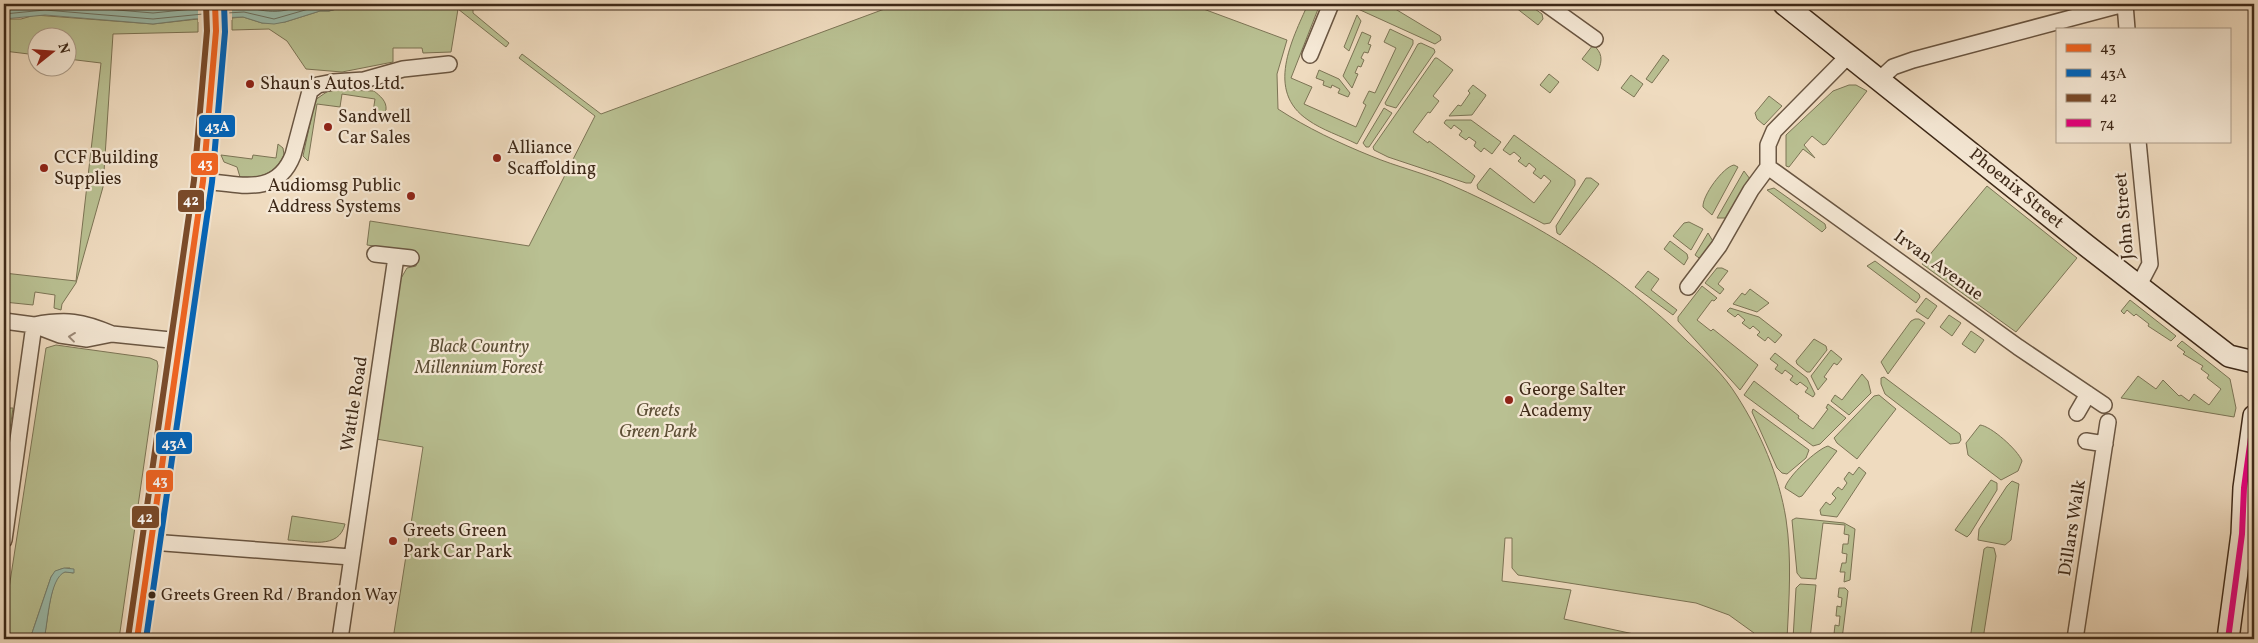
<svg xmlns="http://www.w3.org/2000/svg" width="2258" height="643" font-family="Vollkorn,serif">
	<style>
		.green { fill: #b9c092; stroke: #7c7455 }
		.water { fill: #9bbcac; stroke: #768171 }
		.pier { fill: #efdbbf }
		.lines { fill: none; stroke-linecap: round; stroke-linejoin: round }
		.shore { stroke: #6c7262; stroke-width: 1 }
		.street-casing { stroke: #6a5642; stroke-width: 18 }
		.secondary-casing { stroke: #3e2918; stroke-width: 24 }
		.street { stroke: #f5e8d5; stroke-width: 15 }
		.secondary { stroke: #f5e8d5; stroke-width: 21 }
		.bus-1-casing { stroke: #f5e8d5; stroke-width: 10 }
		.bus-2-casing { stroke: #f5e8d5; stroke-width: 10 }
		.bus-3-casing { stroke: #f5e8d5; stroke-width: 10 }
		.bus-4-casing { stroke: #f5e8d5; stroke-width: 10 }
		.bus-1 { stroke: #f26522; stroke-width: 6 }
		.bus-2 { stroke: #0065bd; stroke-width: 6 }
		.bus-3 { stroke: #7a4b2a; stroke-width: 6 }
		.bus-4 { stroke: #e5007d; stroke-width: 6 }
		.oneway { stroke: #9a8876 }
		.poi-dot { fill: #8f2418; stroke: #f5e8d5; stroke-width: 2 }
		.bus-dot { fill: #3e2918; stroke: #f5e8d5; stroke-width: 2 }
		.labels { text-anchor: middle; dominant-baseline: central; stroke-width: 4.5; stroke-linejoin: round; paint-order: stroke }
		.bus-label { font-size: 17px; fill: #3e2918; stroke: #f5e8d5; text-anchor: start }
		.poi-label { font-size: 18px; fill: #3e2918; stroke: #f5e8d5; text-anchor: start }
		.street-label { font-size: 18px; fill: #3e2918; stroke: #f5e8d5 }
		.park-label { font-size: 18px; font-style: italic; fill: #5d4f36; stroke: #f5e8d5 }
		.line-badge { stroke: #f5e8d5; stroke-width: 2 }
		.badge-label { font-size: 14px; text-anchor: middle; font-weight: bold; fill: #fff }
	</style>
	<rect width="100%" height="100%" fill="#efdbbf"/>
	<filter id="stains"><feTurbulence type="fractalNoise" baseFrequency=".004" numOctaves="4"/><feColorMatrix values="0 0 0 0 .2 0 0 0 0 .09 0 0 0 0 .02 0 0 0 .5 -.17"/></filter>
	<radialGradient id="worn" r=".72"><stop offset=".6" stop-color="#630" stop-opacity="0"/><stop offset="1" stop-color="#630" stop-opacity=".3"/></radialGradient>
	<!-- green -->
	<path class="green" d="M355,4H473V13L509,43L506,47L458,9L451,52L423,53L422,48H393V62L342,72L306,69L287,41L269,29L232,30V18L243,17L262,23L285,22L320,11H329Z
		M898,4H1190L1287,40L1277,74L1278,109C1307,128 1339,143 1371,156C1397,167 1425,173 1451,185C1538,223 1620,275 1688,342C1706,358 1724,375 1737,396C1760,432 1779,475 1786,519C1792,559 1789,599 1787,639H1759L1754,633L1729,615L1696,603L1518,575L1512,568V538H1505L1502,581L1571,590L1564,619L1657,639H393L423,447L376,439L400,280L407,268L416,266L417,252L367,245L370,221L529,246L595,116L519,58L522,54L601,114Z
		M1308,4H1320L1291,78L1312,87L1304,104L1356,127L1366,105L1363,103L1369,91L1375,93L1396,48L1384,42L1390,29L1413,40V44L1357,144C1341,136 1322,130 1308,120C1265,91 1292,40 1308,4Z
		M1347,4H1387L1440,36L1441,40L1435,44Z
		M1511,4H1528L1542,14L1543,19L1538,25Z
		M35,15L153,24L198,19V32L113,34L103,187L76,283L62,304L61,310L54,308L55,295L35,292L33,305L4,302V273L76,281L101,63L68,59V38H38L37,55L4,51V19H21Z
		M1357,15L1361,21L1349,51L1344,47Z
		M1362,32L1371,36L1368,44L1371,45L1368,53L1364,52L1361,58L1364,60L1361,67L1358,66L1355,73L1358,74L1352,88L1343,76Z
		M1421,43L1434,49L1435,52L1396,108L1386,105L1385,103L1418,44Z
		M1593,45C1602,52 1603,60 1598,71L1582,59Z
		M1663,55L1669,60L1652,83L1646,79Z
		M1435,58H1437L1453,70L1433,96L1439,101L1430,113L1428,112L1413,132L1428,143L1429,141L1475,176L1471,183H1466L1388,157L1374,150L1373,147Z
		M1319,70L1339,79L1350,93L1348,97L1338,93L1340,89L1332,85L1331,88L1323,85L1324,81L1316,78Z
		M1549,74L1559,82L1550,93L1540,85Z
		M1631,75L1643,84L1634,97L1621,88Z
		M1473,85L1486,95L1485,97L1472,115L1449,116L1458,105L1461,106L1470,93L1468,91Z
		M1849,85H1856L1867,91L1826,144L1823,145L1812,136L1804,145L1815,158L1803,149L1789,167L1786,166V135L1833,91Z
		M340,90L374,91C380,96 387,101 386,110L383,113L373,112L375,99L342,94L340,107L317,104L308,161L303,156L315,100L328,91Z
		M1769,96L1782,106L1764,125L1757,119L1755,113Z
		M1384,108L1392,113L1369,147H1366L1363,143Z
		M1446,120H1471L1501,142L1492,154L1484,148L1481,152L1474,146L1476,142L1469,137L1466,140L1459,135L1462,131L1454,125L1451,129L1444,123Z
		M1514,135L1575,180V185L1550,223L1544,224L1478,189L1477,185L1490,168L1534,203L1551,181L1544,175L1541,179L1533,173L1536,169L1529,163L1526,167L1518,161L1521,158L1514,152L1510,155L1503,150Z
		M278,144L283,148L284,155C274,175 261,178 240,177L237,167L224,162L221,155L252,159L253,155L276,158Z
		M1734,165L1738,167L1712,215L1703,207C1702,196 1723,167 1734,165Z
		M1744,171L1750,179L1728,218H1717Z
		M1586,178H1591L1599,184L1560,235L1557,233L1556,226Z
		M1987,186L2077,258L2016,332L1922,264Z
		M1774,188L1825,224L1826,228L1822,232L1767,190Z
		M1689,222L1703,229L1691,250L1673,236L1684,223Z
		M1708,233L1714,243L1702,260L1695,255Z
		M1670,241L1687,254L1688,258L1684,265L1664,249Z
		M1875,261L1919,294L1920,297L1916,303L1867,266Z
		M1717,268H1722L1728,271L1718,284L1724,289L1720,294L1705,283Z
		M1648,271L1659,279L1651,290L1677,310L1673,315L1635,287Z
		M1702,286L1717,298L1714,301L1712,300L1697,320L1711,331L1713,329L1758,365L1740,390L1678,321V317Z
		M1750,289L1769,303L1757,312L1733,304L1742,293L1745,295Z
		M1926,298L1937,306L1928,319L1916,311Z
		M2130,300L2176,336L2171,341L2148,326L2149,324L2136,314L2134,316L2127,310L2124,314L2121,311Z
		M1730,308L1759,317L1782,335L1775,343L1768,337L1765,341L1757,335L1760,332L1753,326L1750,329L1742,323L1745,320L1738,314L1735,317L1727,311Z
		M1949,315L1961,323L1952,336L1940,327Z
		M1915,319H1919L1925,323L1888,374L1881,362L1911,321Z
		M1971,331L1984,340L1975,353L1962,344Z
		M1814,339L1826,346L1827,350L1810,372H1807L1797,364L1796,361Z
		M2182,341L2230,379L2236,408L2234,417L2121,398L2138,376L2156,389L2163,380L2179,396L2181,395L2189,401L2194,394L2209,405L2221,389L2207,378L2209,375L2201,369L2203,366L2183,354L2185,352L2177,346Z
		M56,345L150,358L157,361L158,366L119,639H44C47,626 50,581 61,573C65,571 69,572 73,573L70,568C61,568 56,570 51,577L30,639H4V621L46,348Z
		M1831,350L1842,359L1837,365L1834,363L1824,377L1827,379L1818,390L1811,376Z
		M1775,353L1807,378L1815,394L1813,397L1805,392L1808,388L1800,382L1797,385L1790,380L1793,376L1785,370L1782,374L1775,369L1778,365L1770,359Z
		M1862,374L1868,381L1871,393L1849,415L1831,401L1835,395L1842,400Z
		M1884,377L1960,434L1961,440L1959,443L1950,444L1885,394L1881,384V378Z
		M1754,381L1799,416L1798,418L1813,429L1828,409L1826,408L1828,404L1846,418L1820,444L1813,446L1744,395Z
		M1879,395L1896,409L1857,459L1837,443L1834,438L1874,396Z
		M7,408H13L4,470V409Z
		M1753,409L1809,450L1806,458L1787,474L1782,473L1777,468L1752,412Z
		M1980,425C1991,426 2018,450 2022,461L2018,471L2001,480L1968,455L1966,443Z
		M1828,446L1837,451L1802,496L1799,497L1785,488C1787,477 1817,449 1828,446Z
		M1859,467L1866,473L1837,517L1821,515L1820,510L1826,502L1830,505L1836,498L1832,494L1838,487L1842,490L1847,483L1844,479L1849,472L1853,475Z
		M1991,480L1997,483V490L1970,534L1967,537L1955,530Z
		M2012,481L2019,484L2011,540L2005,545L1978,540L1979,529L2007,486Z
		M292,516L345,524C339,550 308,541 288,540Z
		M1796,518L1844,523L1855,529L1850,580L1844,582L1845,572H1840L1842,563H1846L1847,554L1842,553L1843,544H1848L1849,535L1844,534L1845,525L1823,523L1816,579L1801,578L1797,573L1792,520Z
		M1987,547L1994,548L1996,556L1983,639H1970L1984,549Z
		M1800,584L1816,585L1810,639H1793L1796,588Z
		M1839,588H1845L1848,591L1842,639H1838V635L1834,634L1835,625L1839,626L1840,616H1836L1837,606L1841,607L1842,598L1838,597Z"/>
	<!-- water -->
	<path class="water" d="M4,4H174L232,6L261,4H355L329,11H320L285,22L274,24L262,23L243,17L194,19L153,24L45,15L4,19Z
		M64,568L74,569V573L65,572C49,578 48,624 44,639H30L51,577L55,571Z"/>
	<!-- pier -->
	<path class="pier" d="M198,4H232V20L198,22Z"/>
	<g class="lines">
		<!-- shore -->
		<path class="shore" d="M46,4L153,13L203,8
			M227,7C261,5 268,20 304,4
			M227,13L244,12L274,19L319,6L335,4
			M4,14L45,10L153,19L203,14"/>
		<!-- street casing -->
		<g class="street-casing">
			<path id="street" d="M1546,4L1595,39
				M2125,4L2127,29
				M1310,55L1331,4
				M1880,79L1893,67L1913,60L2124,4
				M2138,141L2150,264L2139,285
				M1768,167L2018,347L2104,405
				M203,181C239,184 277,197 293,155L310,91L318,85L333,82L364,80L403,69L449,64
				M375,254L411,258
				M1688,287L1719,246L1751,190L1768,167V145L1774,131L1849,55
				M4,321L34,325L60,335L87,339L112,334L180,341
				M34,325C66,319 82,321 112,334
				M2077,413L2088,394
				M2086,441L2105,444
				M4,540L34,325
				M151,542L351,557
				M340,639L396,257
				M2075,639L2108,422"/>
		</g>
		<!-- secondary casing -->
		<g class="secondary-casing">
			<path id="secondary" d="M1784,4L2087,246L2229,356L2254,362
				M137,639L203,181L216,31L215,4
				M2228,639L2242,534L2244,488L2254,416"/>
		</g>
		<!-- street -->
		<use href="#street" class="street"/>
		<!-- secondary -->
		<use href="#secondary" class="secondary"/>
		<!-- bus-1 casing -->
		<g class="bus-1-casing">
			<path id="bus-1" d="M137,639L203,181L216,31L215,4"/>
		</g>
		<!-- bus-2 casing -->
		<g class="bus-2-casing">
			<path id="bus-2" d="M146,639L212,182L225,32L224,4"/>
		</g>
		<!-- bus-3 casing -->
		<g class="bus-3-casing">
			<path id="bus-3" d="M128,638L194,180L207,31L206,4"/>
		</g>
		<!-- bus-4 casing -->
		<g class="bus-4-casing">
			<path id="bus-4" d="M2228,639L2242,534L2244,488L2254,416"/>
		</g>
		<!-- bus-1 -->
		<use href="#bus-1" class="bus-1"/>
		<!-- bus-2 -->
		<use href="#bus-2" class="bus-2"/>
		<!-- bus-3 -->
		<use href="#bus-3" class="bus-3"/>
		<!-- bus-4 -->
		<use href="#bus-4" class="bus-4"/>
	</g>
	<!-- one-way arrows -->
	<defs><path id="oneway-chevron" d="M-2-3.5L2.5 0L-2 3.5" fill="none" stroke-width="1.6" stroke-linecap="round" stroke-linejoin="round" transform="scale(1.25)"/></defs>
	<use class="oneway" href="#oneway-chevron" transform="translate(72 337) rotate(-173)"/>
	<!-- markers -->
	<g class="poi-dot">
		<circle cx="250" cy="84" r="5"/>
		<circle cx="328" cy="127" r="5"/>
		<circle cx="497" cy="158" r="5"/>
		<circle cx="44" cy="168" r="5"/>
		<circle cx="411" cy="196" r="5"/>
		<circle cx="1509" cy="400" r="5"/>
		<circle cx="393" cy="541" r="5"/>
	</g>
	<circle class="bus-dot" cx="152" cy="595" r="4.5"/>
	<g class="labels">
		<!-- bus labels -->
		<g class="bus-label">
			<text x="161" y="595">Greets Green Rd / Brandon Way</text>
		</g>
		<!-- poi labels -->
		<g class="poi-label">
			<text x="260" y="84">Shaun's Autos Ltd.</text>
			<text x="338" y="117">Sandwell<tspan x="338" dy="21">Car Sales</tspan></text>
			<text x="507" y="148">Alliance<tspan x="507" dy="21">Scaffolding</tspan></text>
			<text x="54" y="158">CCF Building<tspan x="54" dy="21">Supplies</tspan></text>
			<text x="401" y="186" text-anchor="end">Audiomsg Public<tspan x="401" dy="21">Address Systems</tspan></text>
			<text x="1519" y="390">George Salter<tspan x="1519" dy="21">Academy</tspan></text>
			<text x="403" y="531">Greets Green<tspan x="403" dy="21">Park Car Park</tspan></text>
		</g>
		<!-- street labels -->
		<g class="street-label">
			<text transform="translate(2016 189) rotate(39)">Phoenix Street</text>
			<text transform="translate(2125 216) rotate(-95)">John Street</text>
			<text transform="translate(1938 266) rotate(36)">Irvan Avenue</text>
			<text transform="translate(355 404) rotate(-81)">Wattle Road</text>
			<text transform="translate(2073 528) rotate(-81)">Dillars Walk</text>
		</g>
		<!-- park labels -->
		<g class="park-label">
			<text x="479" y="347">Black Country<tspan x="479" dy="21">Millennium Forest</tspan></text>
			<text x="658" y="411">Greets<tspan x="658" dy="21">Green Park</tspan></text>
		</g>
	</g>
	<g class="line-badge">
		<rect x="198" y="114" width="38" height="24" rx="5" fill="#0065bd"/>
		<rect x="190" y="152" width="29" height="24" rx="5" fill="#f26522"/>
		<rect x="177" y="189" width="28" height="24" rx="5" fill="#7a4b2a"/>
		<rect x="155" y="431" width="38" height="24" rx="5" fill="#0065bd"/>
		<rect x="145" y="469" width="29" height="24" rx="5" fill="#f26522"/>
		<rect x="131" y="505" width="29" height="24" rx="5" fill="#7a4b2a"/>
	</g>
	<g class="badge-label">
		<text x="217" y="131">43A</text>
		<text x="205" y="168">43</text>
		<text x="191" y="205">42</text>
		<text x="174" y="448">43A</text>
		<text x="160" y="485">43</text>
		<text x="145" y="522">42</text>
	</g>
	<!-- margin -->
	<rect width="2258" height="643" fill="none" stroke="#efdbbf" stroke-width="20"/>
	<rect x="5" y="5" width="2248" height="633" fill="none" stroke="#3e2918" stroke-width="2.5"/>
	<rect x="10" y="10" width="2238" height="623" fill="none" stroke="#3e2918"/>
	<!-- legend -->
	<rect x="2056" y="28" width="175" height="115" fill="#f5e8d5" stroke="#ac9c89"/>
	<rect x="2066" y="44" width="25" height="8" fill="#f26522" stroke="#ac9c89"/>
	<text x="2100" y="52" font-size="15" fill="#3e2918">43</text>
	<rect x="2066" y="69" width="25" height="8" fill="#0065bd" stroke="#ac9c89"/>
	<text x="2100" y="78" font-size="15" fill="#3e2918">43A</text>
	<rect x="2066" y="94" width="25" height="8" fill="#7a4b2a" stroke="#ac9c89"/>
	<text x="2100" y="102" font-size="15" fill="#3e2918">42</text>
	<rect x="2066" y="119" width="25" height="8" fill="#e5007d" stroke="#ac9c89"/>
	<text x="2100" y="128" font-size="15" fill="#3e2918">74</text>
	<!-- north arrow -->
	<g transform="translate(52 52) rotate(73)"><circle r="24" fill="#f5e8d5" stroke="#ac9c89"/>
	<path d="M0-4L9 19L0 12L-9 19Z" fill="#8f2418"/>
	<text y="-8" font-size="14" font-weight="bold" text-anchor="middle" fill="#3e2918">N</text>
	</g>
	<rect width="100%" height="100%" filter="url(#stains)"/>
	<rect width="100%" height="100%" fill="url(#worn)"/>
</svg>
